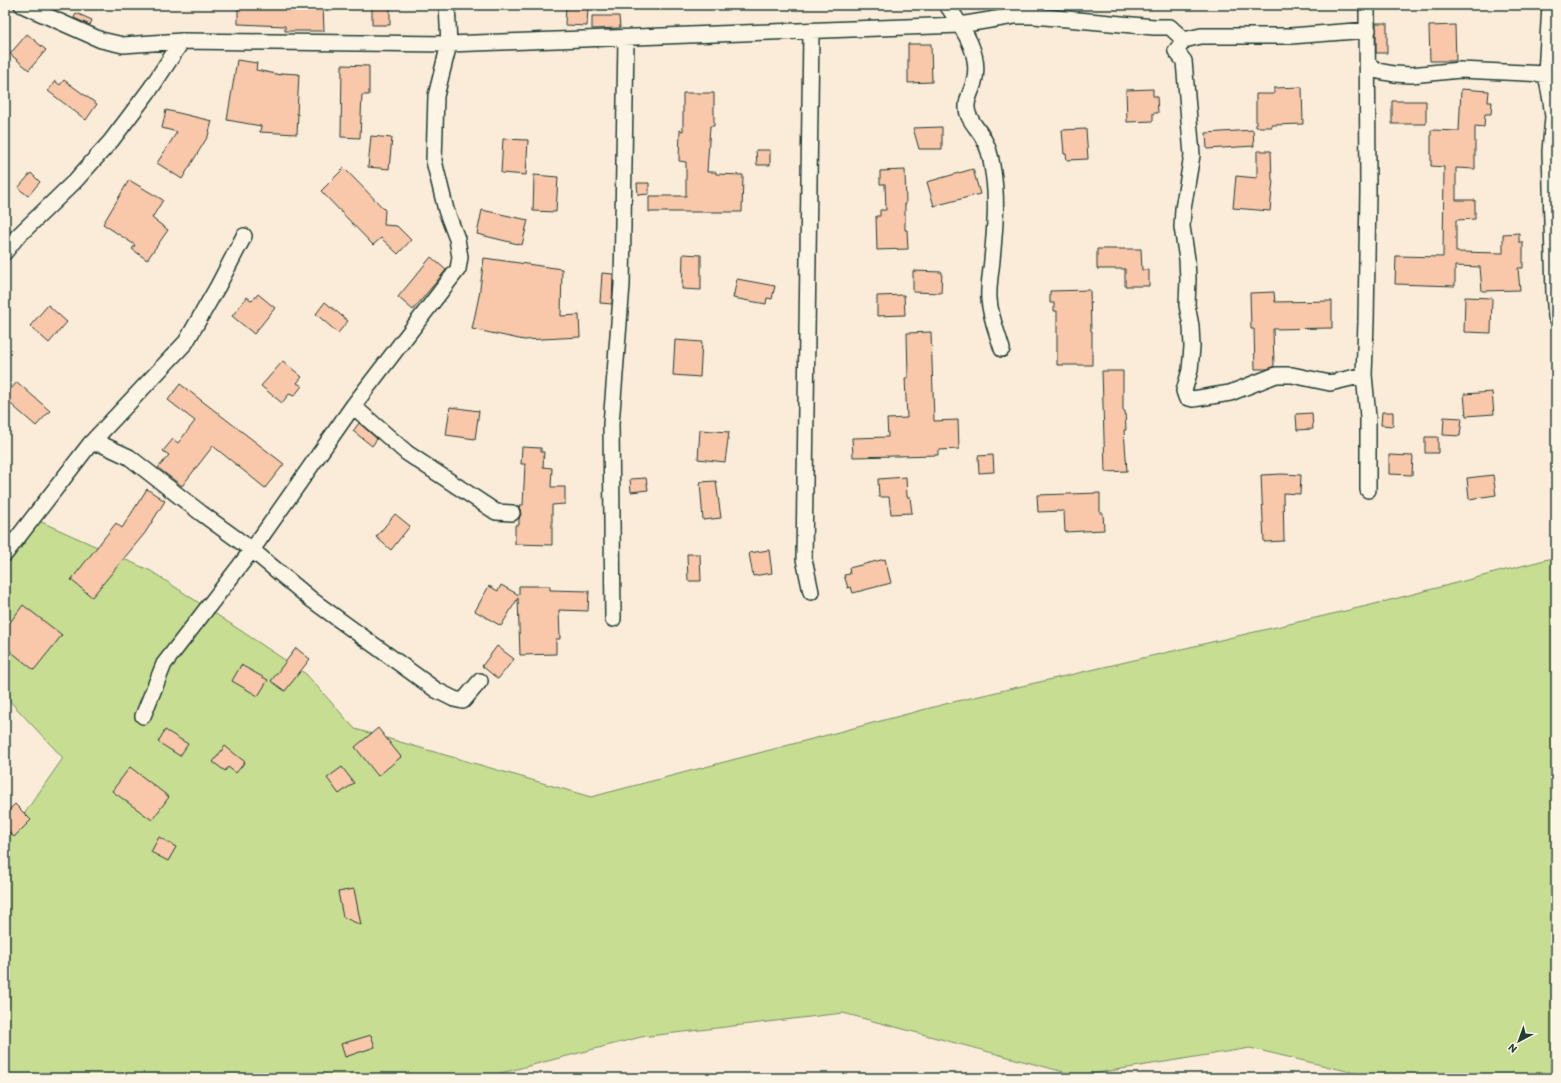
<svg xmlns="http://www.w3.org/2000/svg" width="1561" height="1083" font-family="Itim,sans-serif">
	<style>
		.green { fill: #c7dd92; stroke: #738d63 }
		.building { fill: #f9c7a9; stroke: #1f3d34 }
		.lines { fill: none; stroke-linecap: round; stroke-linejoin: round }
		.minor-casing { stroke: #1f3d34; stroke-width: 18 }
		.minor { stroke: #fcf5e5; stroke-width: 15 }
	</style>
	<rect width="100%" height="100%" fill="#fbecd9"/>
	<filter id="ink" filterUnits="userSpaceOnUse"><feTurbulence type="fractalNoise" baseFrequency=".025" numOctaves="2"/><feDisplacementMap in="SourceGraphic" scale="8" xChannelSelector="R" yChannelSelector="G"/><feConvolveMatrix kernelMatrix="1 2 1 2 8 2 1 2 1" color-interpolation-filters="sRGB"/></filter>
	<g filter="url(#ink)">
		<!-- green -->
		<path class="green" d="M28,516L151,571L306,674L355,729L591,797L949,703L1371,605L1556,557V1078H1376L1250,1048L1079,1076L843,1013L641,1037L482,1078H5V835L8,837L63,758L5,696V546Z"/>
		<!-- building -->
		<path class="building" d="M238,5H323L324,31H285V26L238,24Z
			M372,5H390V25H372Z
			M566,5H588L587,26L565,25Z
			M76,13L92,20L90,25L74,18Z
			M592,16H619L620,28L592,29Z
			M1376,23H1387V53H1376Z
			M1455,25L1456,61H1430L1429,26Z
			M27,34L46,50L29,70L10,54Z
			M908,44H931L932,82L908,83Z
			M237,60L257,63L256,70L281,75V73L299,74L297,114H298L297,134L260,132L261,126L227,120Z
			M342,65L369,66V95H362L360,138L341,137Z
			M64,80L97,104L86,120L48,91L55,81L60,85Z
			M1302,87L1303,124L1272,125V127H1256V94H1274V88Z
			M1153,89V96H1157L1158,113H1153V121L1127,122L1126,90Z
			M1461,89L1489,91L1488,102H1492L1491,114H1485L1484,127L1475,126V169L1456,168V200H1475V219L1456,220V252L1503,253V234L1519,233V242H1523V268H1518L1520,290L1482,291L1480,267L1455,266V286L1395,284L1396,256L1443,257L1444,167L1431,166V130L1459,131Z
			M683,93H714V126H710L707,172H716V174L743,175L742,212H649V196H686V162L679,161L680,130L683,131Z
			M1392,101H1426V124H1392Z
			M166,110L212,121L208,136L182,179L157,163L177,132L162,128Z
			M942,127V149H919L913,128Z
			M1086,129L1088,159L1067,160L1066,154H1064L1062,130Z
			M1253,130L1254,146L1207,149L1206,133Z
			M371,136L392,138L389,169L368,167Z
			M503,139L528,140L526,175L501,173Z
			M756,150H770V165H757Z
			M1257,151H1271L1272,180H1273L1270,211L1233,208L1236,176L1257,178Z
			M344,168L385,210L384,225L397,226L411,240L398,254L381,238L373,245L321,191Z
			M973,169L980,194L934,206L927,182Z
			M905,170L906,204H905V230H907L908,249L877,250L876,216H880V210H886L885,184H880V171Z
			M31,173L40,182L28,196L18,188Z
			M534,175L558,177L556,212L533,211Z
			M129,180L163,200L152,218L168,230L147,260L132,249L135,245L103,224Z
			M637,183H649V194L638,195Z
			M482,210L528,220L522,245L477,234Z
			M1097,249H1141L1142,270H1149V286H1125V269H1097Z
			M683,254L701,255V290L682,289Z
			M431,257L446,270L413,310L398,297Z
			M484,258L562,269L561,316L579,315L580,337L524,340L472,329L479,296Z
			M913,271L942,272L941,293L913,292Z
			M602,273L613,274L612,304L600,303Z
			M737,279L775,286L772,299L767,298L766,304L733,298Z
			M1090,290L1091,331H1092V365H1057V311H1054V303H1050V291Z
			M1274,292L1275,302L1332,301V328L1273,329L1274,366L1267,369H1255L1254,329H1251L1250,293Z
			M258,294L275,308L254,334L232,316L247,297L252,301Z
			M904,295L905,315L877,316V296Z
			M1465,297L1492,298L1491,333L1464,332Z
			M325,302L348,321L338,333L316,314Z
			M48,305L67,322L49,343L30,326Z
			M931,332L934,421L958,420L959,449L938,450V455L853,457L852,438L888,437L887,419L907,418L905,378H908L907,333Z
			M675,340L702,342L700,377L673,375Z
			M283,361L302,377L297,383L302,386L294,396L289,394L282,403L261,386Z
			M1102,371H1123V411H1125L1126,430H1124L1127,471L1105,472Z
			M17,382L50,411L36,426L5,399V396Z
			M180,384L284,464L265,488L213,446L182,486L158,468L169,455L163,451L173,439L178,443L195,421L168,400Z
			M1492,392L1494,414L1466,416L1464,394Z
			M450,407L479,411L475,439L446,435Z
			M1382,412H1393V426L1381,425Z
			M1312,413L1313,429L1297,430L1296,414Z
			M1444,417L1462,418L1460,436L1443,435Z
			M359,423L377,439L372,446L353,431Z
			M700,430L729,432L725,462L698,459Z
			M1425,437H1438V453H1425Z
			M522,447L541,448V452H544L543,467L552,468L551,487H565V504L552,505V545L515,544V525H519V519L521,514L519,505H523L525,464H521Z
			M993,455L994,472L979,473L978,456Z
			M1389,455L1413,456L1412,475L1389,474Z
			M1282,474L1301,475L1300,494L1283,493L1284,541L1264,542L1261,475Z
			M1493,475L1496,495L1469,499L1467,478Z
			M906,477L907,497H910L912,513L891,514L889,497H879L878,479Z
			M646,478L648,490L631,492L630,479Z
			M716,481L721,518L703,520L700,482Z
			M147,489L165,501L145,533L92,597L71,580L116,523L122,528Z
			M1100,493V513H1103L1104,530L1065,532L1064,511L1038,512L1037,495Z
			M395,514L410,526L391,550L376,537Z
			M769,550L772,573L753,576L749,553Z
			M687,554H700L701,581H688Z
			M885,559L891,583L853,593L851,587L848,588L844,575L850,574L849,568Z
			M501,585L519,595V586H550V590L589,591L588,611L559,610L560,639H556V654L520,655L518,598L501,626L475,611L489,586L498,591Z
			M23,605L62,635L34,670L5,647V629Z
			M497,646L514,659L498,679L482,666Z
			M296,648L310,659L285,691L271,681Z
			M241,665L268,680L258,696L232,681Z
			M378,728L401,757L378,776L355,747Z
			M165,730L188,744L180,756L158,742Z
			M225,746L245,762L236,773L228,767L225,771L213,762Z
			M130,767L169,797L152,820L112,791Z
			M342,767L354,783L339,794L327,778Z
			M15,804L31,820L14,837L5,828V814Z
			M159,837L176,847L168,861L151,852Z
			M354,889L361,925L343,917L338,892Z
			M371,1035L375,1047L345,1057L341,1044Z"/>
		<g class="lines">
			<!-- minor casing -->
			<g class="minor-casing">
				<path id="minor" d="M22,5L101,40L123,45L182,41L449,44L436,96L434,161L446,210L457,239L460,257L458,269L353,406L252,550L164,664L143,716
					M447,5L449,44L960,25L1014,16H1034L1154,27H1170L1184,40L1201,36H1291L1368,30
					M947,5C962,27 982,54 974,82C972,91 966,99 967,108C967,120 980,130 984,140C988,147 991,158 992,166C998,197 995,228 992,260C991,272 988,286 989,299C990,316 997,332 1002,349
					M1367,5L1368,190L1366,322L1364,375L1368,417V490
					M1550,5L1546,74L1551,101L1553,117L1550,151L1554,293L1556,317
					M811,31L804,559L811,592
					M1184,40L1176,51L1184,61L1192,155L1183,209L1182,227L1187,259L1188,279L1187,305L1191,326L1192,347L1190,370L1184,391L1186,397L1193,399L1230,393L1276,375H1292L1330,383L1364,375
					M1368,64L1378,71L1394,74L1411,75L1460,70L1546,74L1555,73
					M5,252L16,238L75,181L111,141L151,88L182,41
					M353,406L407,453L496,512L512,513
					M90,444H101L129,457L201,513L252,550L312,600L436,690L454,699L463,701L480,681
					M5,554L90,444L186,342L218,286L244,236
					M613,619L611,424L622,285L626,38"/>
			</g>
			<!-- minor -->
			<use href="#minor" class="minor"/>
		</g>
	</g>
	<!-- margin -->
	<rect width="1561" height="1083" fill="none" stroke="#fcf5e5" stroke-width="20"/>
	<rect x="10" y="10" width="1541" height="1063" fill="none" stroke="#1f3d34" stroke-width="1.5" filter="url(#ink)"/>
	<!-- north arrow -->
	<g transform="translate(1519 1041) rotate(221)" stroke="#fcf5e5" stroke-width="3" paint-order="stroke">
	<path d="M0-3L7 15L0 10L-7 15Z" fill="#1f3d34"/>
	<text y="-6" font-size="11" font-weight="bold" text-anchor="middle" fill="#1f3d34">N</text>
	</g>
</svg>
